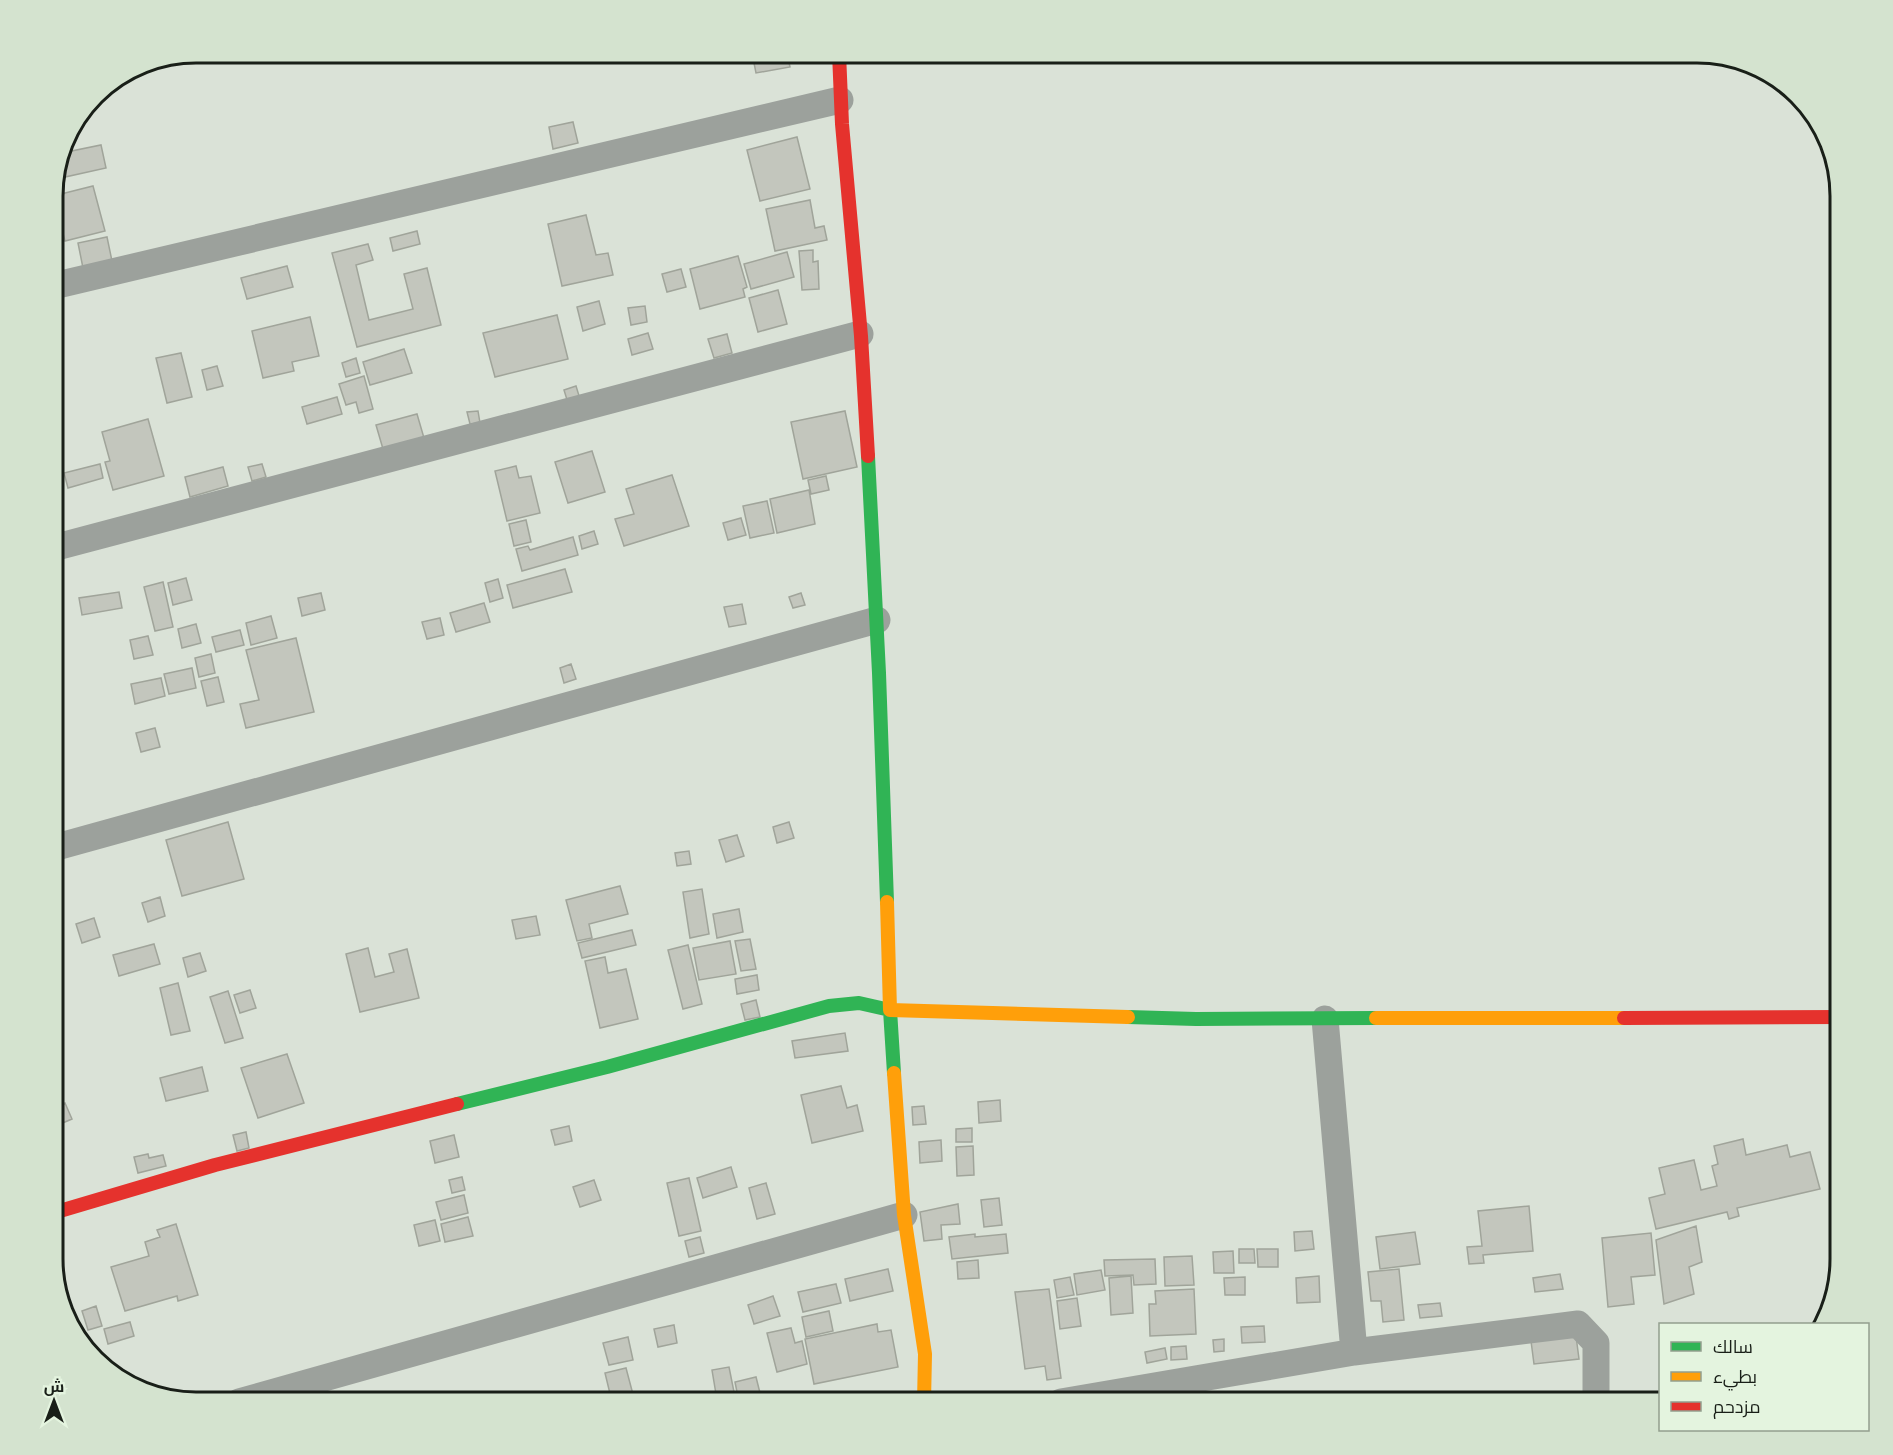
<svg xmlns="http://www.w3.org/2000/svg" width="1893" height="1455" font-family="'Golos Text',Cairo,sans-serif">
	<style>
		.building { fill: #c3c6bd; stroke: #a0a49a; stroke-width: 1.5 }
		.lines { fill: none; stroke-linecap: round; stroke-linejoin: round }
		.street { stroke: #9ca19c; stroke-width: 27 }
		.fast { stroke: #30b455; stroke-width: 14 }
		.slow { stroke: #ff9f0a; stroke-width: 14 }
		.jam { stroke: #e5322d; stroke-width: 14 }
		.rim { fill: none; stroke: #191f18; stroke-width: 3 }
	</style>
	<rect width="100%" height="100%" fill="#dae2d7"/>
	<!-- building -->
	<path class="building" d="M752,53H787L790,67L756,73Z
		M573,122L578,143L553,149L549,127Z
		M797,137L810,189L760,201L747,150Z
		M101,145L106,168L65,177L60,158L62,153Z
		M93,186L105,231L65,241L53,196Z
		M810,200L815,228L824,226L827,240L775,251L766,209Z
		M586,215L596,255L608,253L613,275L562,286L548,224Z
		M53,220L60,247L53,249Z
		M417,231L420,244L393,251L390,238Z
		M107,237L112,261L83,268L78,243Z
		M368,244L373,260L356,265L369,320L413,309L404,274L427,268L441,325L357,347L332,253Z
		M813,250V262L818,261L819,289L802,290L799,251Z
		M787,252L794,277L751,289L744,264Z
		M738,256L747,287L743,289L745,297L700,309L690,269Z
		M287,266L293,287L247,299L241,278Z
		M681,269L686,287L667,292L662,274Z
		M778,290L787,324L758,332L749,298Z
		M599,301L605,324L583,331L577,307Z
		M645,306L647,322L631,325L628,308Z
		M557,315L568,359L495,377L483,333Z
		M310,317L319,356L292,362L294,371L263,378L252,331Z
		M648,333L653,349L632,355L628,339Z
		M727,334L732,353L714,358L708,339Z
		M404,349L412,373L370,385L363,362Z
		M181,353L192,397L167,403L156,358Z
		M356,358L360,373L346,377L342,363Z
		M217,366L223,386L207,390L202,370Z
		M364,376L373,409L359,413L356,402L346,405L339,384Z
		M576,386L580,399L568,403L564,390Z
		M337,397L342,414L307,424L302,407Z
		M478,411L480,423L470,424L467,412Z
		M845,411L857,467L803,479L791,422Z
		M417,414L424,438L383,449L376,425Z
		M148,419L164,476L113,490L105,462L110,461L102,432Z
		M592,451L605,492L568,503L555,462Z
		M100,464L103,478L68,488L64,473Z
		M262,464L266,477L252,481L248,467Z
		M516,466L519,478L531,476L540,513L507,521L495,471Z
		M223,467L228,486L190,497L185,477Z
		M672,475L689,526L624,546L615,519L634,514L626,489Z
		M826,476L829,490L811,494L808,480Z
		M809,490L815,524L777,533L770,499Z
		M767,501L774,533L750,538L743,506Z
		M741,518L746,535L728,540L723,523Z
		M526,520L531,542L514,546L509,524Z
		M594,531L598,544L582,549L579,536Z
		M573,537L578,555L522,571L516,549L528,546L530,550Z
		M565,569L572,592L513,608L507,585Z
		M186,578L192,600L173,605L168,583Z
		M498,579L503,598L490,602L485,583Z
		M163,582L173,627L155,631L144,587Z
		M119,592L122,608L82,615L79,598Z
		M321,593L325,610L302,616L298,598Z
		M801,593L805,605L793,608L789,597Z
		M484,603L490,622L456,632L450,613Z
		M742,604L746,624L729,627L724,607Z
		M271,616L277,638L251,645L246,623Z
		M440,618L444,635L427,639L422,622Z
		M196,624L201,643L182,648L178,629Z
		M240,630L244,645L216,652L212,637Z
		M148,636L153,655L134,659L130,640Z
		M296,638L314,712L246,728L240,704L259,700L246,650Z
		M211,654L215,673L199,677L195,658Z
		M571,664L576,679L564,683L560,668Z
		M192,668L196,688L169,694L164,674Z
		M218,677L224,702L207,706L201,681Z
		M161,678L165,696L135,704L131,684Z
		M155,728L160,747L141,752L136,733Z
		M228,822L244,879L182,896L166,840Z
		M789,822L794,838L777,843L773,827Z
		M737,835L744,856L726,862L719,840Z
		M689,851L691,864L677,866L675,853Z
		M620,886L628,914L589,924L592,938L577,941L566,900Z
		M702,889L709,934L690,938L683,892Z
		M160,897L165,916L148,922L142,903Z
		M739,909L743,932L717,938L713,914Z
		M536,916L540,935L516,939L512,920Z
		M94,918L100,937L82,943L76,924Z
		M632,930L636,945L582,958L578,943Z
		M750,939L756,969L741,971L735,941Z
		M730,941L736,974L699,980L693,948Z
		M154,944L160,964L119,976L113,955Z
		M688,945L702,1004L683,1009L668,950Z
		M368,948L375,977L394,972L389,954L407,949L419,998L360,1012L346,954Z
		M200,953L206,971L188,977L183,958Z
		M605,957L608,973L626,969L638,1019L600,1028L585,961Z
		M757,975L759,990L737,994L735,979Z
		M178,983L190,1031L171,1035L160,988Z
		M250,990L256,1008L240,1013L234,995Z
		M228,991L243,1038L225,1043L210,997Z
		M756,1000L760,1017L745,1020L741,1004Z
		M845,1033L848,1051L795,1058L792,1041Z
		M287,1054L304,1103L258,1118L241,1068Z
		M202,1067L208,1091L166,1101L160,1078Z
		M841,1086L847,1108L857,1105L863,1131L812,1143L801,1095Z
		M1000,1100L1001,1121L979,1123L978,1102Z
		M65,1103L72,1119L53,1127V1108Z
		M924,1106L926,1124L913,1125L912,1107Z
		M569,1126L572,1141L555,1145L551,1130Z
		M972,1128V1142H956V1129Z
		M246,1132L249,1148L237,1151L233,1135Z
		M454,1135L459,1157L435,1163L430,1141Z
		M1743,1139L1746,1155L1787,1145L1790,1157L1810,1152L1820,1189L1737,1208L1739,1216L1729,1219L1727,1212L1656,1229L1649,1198L1665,1194L1659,1168L1694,1160L1701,1190L1717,1186L1712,1166L1718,1164L1714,1146Z
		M941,1140L942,1161L920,1163L919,1142Z
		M973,1146L974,1175L957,1176L956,1147Z
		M148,1154L149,1158L163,1155L166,1166L138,1173L134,1157Z
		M731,1167L737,1187L703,1198L697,1178Z
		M462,1177L465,1190L452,1193L449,1180Z
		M689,1178L701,1231L679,1236L667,1183Z
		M594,1180L601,1200L580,1207L573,1187Z
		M766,1183L775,1214L757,1219L749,1188Z
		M464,1195L468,1213L441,1220L436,1202Z
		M999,1198L1002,1225L984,1227L981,1200Z
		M958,1204L960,1224L941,1225L942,1239L924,1241L920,1212Z
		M1529,1206L1533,1251L1483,1255L1484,1263L1469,1264L1467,1247L1482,1246L1478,1211Z
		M468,1217L473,1236L445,1242L441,1224Z
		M435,1220L440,1241L419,1246L414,1225Z
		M176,1224L198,1295L178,1301L177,1296L125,1311L111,1267L149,1256L145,1242L160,1237L157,1230Z
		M1696,1226L1702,1262L1689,1267L1694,1294L1664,1304L1656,1240Z
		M1312,1231L1314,1249L1295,1251L1294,1232Z
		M1415,1232L1420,1264L1380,1269L1376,1237Z
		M1651,1233L1655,1275L1631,1277L1634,1304L1608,1307L1602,1238Z
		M975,1234V1237L1006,1234L1008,1253L952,1259L949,1237Z
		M700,1237L704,1253L689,1257L685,1241Z
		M1239,1249H1254L1255,1263H1239Z
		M1257,1249H1278V1267H1258Z
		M1233,1251L1234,1273H1214L1213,1252Z
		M1192,1256L1194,1285L1165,1286L1164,1257Z
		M1155,1259L1156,1284L1134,1285L1133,1275L1105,1276L1104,1260Z
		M978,1260L979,1278L958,1279L957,1262Z
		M888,1269L893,1291L850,1301L845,1279Z
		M1399,1269L1404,1320L1383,1322L1381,1301H1371L1368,1272Z
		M1101,1270L1105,1290L1077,1295L1074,1274Z
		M1560,1274L1563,1289L1535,1292L1533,1278Z
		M1131,1276L1133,1313L1111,1315L1109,1278Z
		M1319,1276L1320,1302L1297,1303L1296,1278Z
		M1070,1277L1074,1295L1057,1298L1054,1280Z
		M1245,1277V1295H1225L1224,1278Z
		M836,1284L841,1303L803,1312L798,1292Z
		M1049,1289L1061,1378L1047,1380L1045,1366L1025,1369L1015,1292Z
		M1194,1289L1196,1334L1150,1336L1149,1304H1156L1155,1291Z
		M773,1296L780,1316L754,1324L748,1305Z
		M1077,1298L1081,1326L1060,1329L1057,1301Z
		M1440,1303L1442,1316L1420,1318L1418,1305Z
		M96,1306L102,1326L88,1330L82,1311Z
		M829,1311L833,1331L806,1337L802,1317Z
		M130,1322L134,1336L108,1344L104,1329Z
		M877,1324L878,1332L891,1330L898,1367L814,1384L805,1339Z
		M674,1325L677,1343L658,1347L654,1329Z
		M1264,1326L1265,1342L1242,1343L1241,1327Z
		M791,1328L795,1343L802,1341L807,1364L777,1372L767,1333Z
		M1576,1336L1579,1359L1534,1364L1531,1341Z
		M628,1337L633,1360L609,1365L603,1343Z
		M1224,1339V1351L1214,1352L1213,1340Z
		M1186,1346L1187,1359L1171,1360V1347Z
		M1165,1348L1167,1359L1147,1363L1145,1352Z
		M729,1367L735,1397L717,1400L712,1370Z
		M626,1368L635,1402H612L605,1373Z
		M756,1377L761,1397L739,1402L735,1382Z
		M1257,1393H1271V1402H1258Z"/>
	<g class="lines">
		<!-- street -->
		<path class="street" d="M53,286L840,100
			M53,548L860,334
			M53,848L877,620
			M1325,1019L1354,1352
			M239,1402L904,1215
			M1061,1402L1354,1352L1578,1324L1596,1343V1402"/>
		<!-- fast -->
		<path class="fast" d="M868,456L879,673L887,902
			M1128,1017L1196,1019L1376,1018
			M457,1104L607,1067L829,1006L859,1003L890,1010L894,1073"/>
		<!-- slow -->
		<path class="slow" d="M887,902L890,1010L1128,1017
			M1376,1018H1624
			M894,1073L904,1215L925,1354L924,1402"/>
		<!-- jam -->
		<path class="jam" d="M839,53L842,124L861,336L868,456
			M1624,1018L1840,1017
			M53,1213L215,1165L457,1104"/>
	</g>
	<!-- crop -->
	<path d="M0 0H1893V1455H0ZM196 63H1697A133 133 0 0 1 1830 196V1259A133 133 0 0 1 1697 1392H196A133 133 0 0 1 63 1259V196A133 133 0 0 1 196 63Z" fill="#d4e3cf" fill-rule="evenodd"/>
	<path class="rim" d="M196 63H1697A133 133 0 0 1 1830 196V1259A133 133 0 0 1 1697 1392H196A133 133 0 0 1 63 1259V196A133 133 0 0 1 196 63Z"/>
	<!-- legend -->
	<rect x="1659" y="1323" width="210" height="108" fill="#e4f4df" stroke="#939f8f" stroke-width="1.5"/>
	<rect x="1671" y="1342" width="30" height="9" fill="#30b455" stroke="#939f8f" stroke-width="1.5"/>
	<text x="1713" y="1353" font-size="18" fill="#191f18">سالك</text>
	<rect x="1671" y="1372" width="30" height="9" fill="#ff9f0a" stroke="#939f8f" stroke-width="1.5"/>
	<text x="1713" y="1383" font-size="18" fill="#191f18">بطيء</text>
	<rect x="1671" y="1402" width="30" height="9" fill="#e5322d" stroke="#939f8f" stroke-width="1.5"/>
	<text x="1713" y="1413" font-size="18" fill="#191f18">مزدحم</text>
	<!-- north arrow -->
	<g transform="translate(54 1401)" stroke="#e4f4df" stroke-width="4.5" paint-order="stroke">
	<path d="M0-4.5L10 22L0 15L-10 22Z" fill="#191f18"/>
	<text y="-9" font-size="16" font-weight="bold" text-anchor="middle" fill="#191f18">ش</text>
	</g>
</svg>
